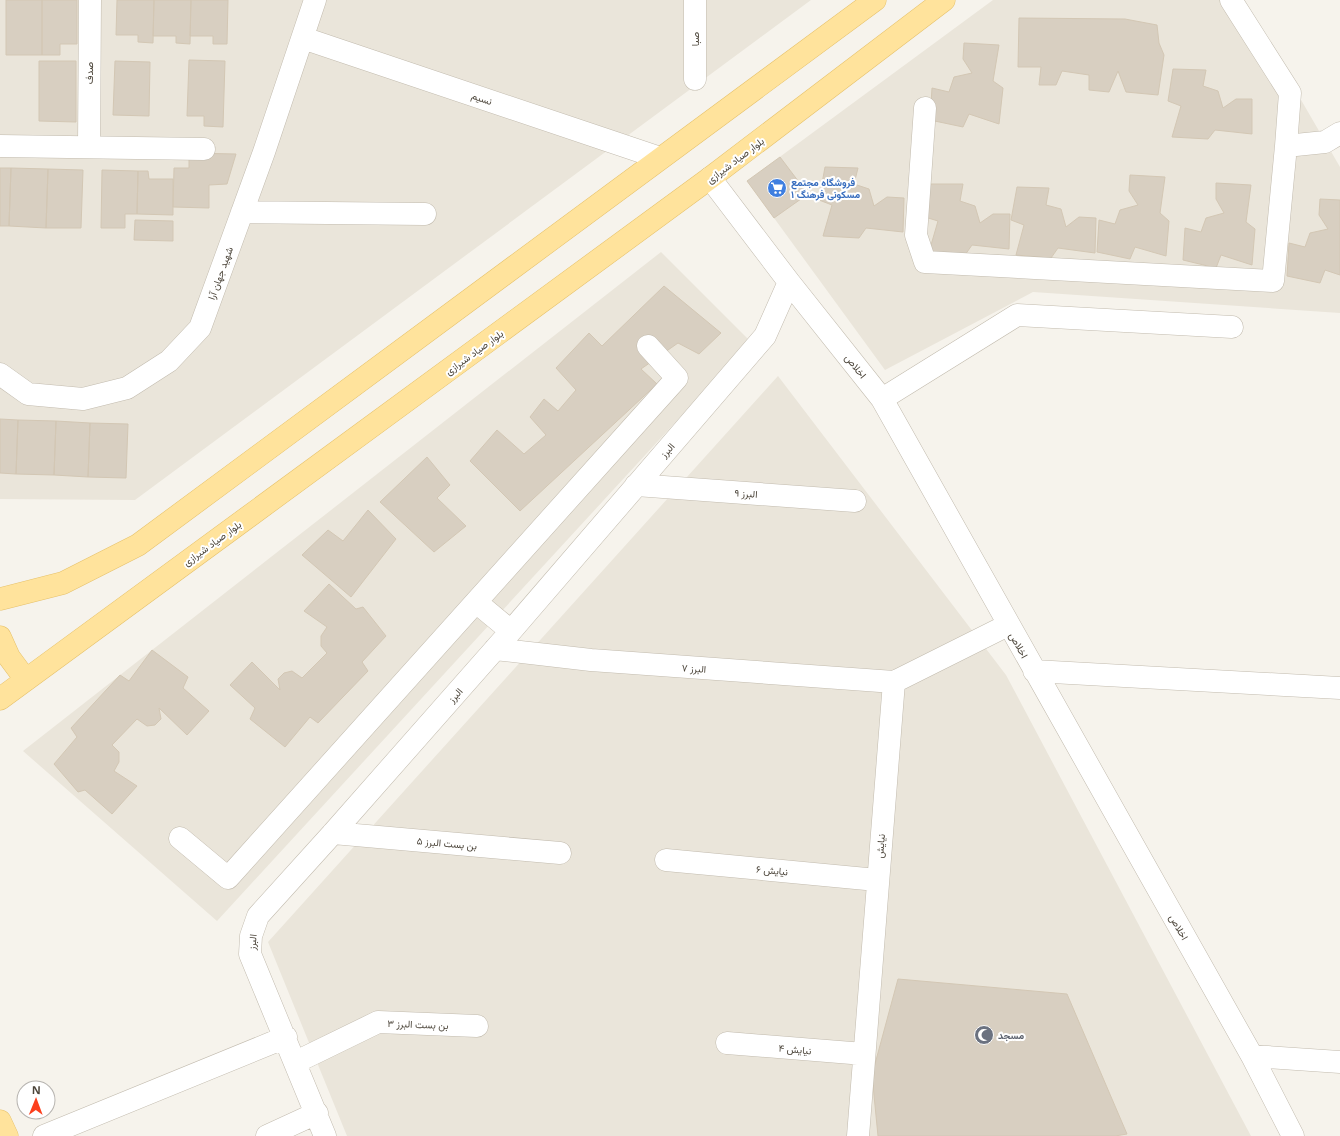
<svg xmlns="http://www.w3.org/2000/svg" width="1340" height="1136" font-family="'Noto Sans',Vazirmatn,sans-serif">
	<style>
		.residential { fill: #eae5da }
		.building { fill: #d8cfc1; stroke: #d3c7b4 }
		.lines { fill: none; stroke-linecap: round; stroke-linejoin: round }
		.minor-casing { stroke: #c2bbae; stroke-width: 23 }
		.major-casing { stroke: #e6c16a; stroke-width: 23 }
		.minor { stroke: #fff; stroke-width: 22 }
		.major { stroke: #ffe39c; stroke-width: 22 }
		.labels { text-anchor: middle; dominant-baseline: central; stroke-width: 4; stroke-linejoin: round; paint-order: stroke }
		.street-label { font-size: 10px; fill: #4b4439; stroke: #fff }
		.shop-label { font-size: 10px; font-weight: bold; fill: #366cbe; stroke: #fff; text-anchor: start }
		.worship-label { font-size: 10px; font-weight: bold; fill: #5b616d; stroke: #fff; text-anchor: start }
	</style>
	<rect width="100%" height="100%" fill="#f6f3ec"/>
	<!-- residential -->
	<path class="residential" d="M0,0H811L135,500L0,499Z
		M993,0H1243L1340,167V313L1033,292L885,370L747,181Z
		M661,252L750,341L217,921L23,751Z
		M778,376L1006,675L1251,1136H347L268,942Z"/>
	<!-- building -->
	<path class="building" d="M6,0H42V55H6Z
		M42,0H77V44H60V55H42Z
		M117,0H154L153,43L138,42V35H116Z
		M154,0H191L190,44L176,43V36H153Z
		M191,0H228L227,44H213V36H190Z
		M1019,18L1125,19L1157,25L1159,43L1164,55L1158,95L1126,92L1118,71L1109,92L1089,90V75L1062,71L1056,85H1039L1041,67H1018Z
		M964,43L999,45L993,81L1003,88L999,124L969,114L963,127L930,120L932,88L949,92L954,77L972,73L963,59Z
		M189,60L225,61L223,127L204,126V116H187Z
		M39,61H76V122L39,121Z
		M115,61L150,62L149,116L113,115Z
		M1173,69L1206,70L1203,86L1218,91L1223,108L1236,99H1252V134L1215,130L1208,139L1172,137L1181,106L1168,101Z
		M189,153L236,154L227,184L209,185V208L173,207L174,168H189Z
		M780,157L808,194L774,218L747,181Z
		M825,167L858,168L854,184L869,189L874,206L887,197L904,198L903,232L866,228L859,238L823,236L832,205L819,200Z
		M0,168H11L9,226H0Z
		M11,168L48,169L46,228L9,226Z
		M48,169L83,170L81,228H46Z
		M102,170L138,171L137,214H125V228H101Z
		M138,171H148L149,179H173V215L137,214Z
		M1130,175L1165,177L1160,213L1169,221L1166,256L1135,247L1130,259L1097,252L1099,220L1115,224L1120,210L1138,205L1129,191Z
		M1216,183L1251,185L1246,222L1255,229L1252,265L1221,255L1216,268L1183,260L1185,228L1201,232L1206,218L1224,213L1216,199Z
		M931,184H963L960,201L975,206L980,223L993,214H1010L1009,249L972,245L965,255L929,252L938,221L925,217Z
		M1017,187L1049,188L1046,205L1061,209L1066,227L1079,217L1096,218L1095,253L1058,248L1051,258L1016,255L1024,225L1011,220Z
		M1320,199L1340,200V275L1325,270L1320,283L1287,276L1289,243L1305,247L1310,233L1328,229L1319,215Z
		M135,220L173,221V241L134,240Z
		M664,286L721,333L699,354L678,343L641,369L657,384L520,511L470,461L497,430L524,454L546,435L530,417L544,399L558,411L576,390L556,368L589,333L602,346Z
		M0,419L18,420L16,474L0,473Z
		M18,420L56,421L54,475L16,474Z
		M56,421L90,423L88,477L54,475Z
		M90,423L128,424L126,478L88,477Z
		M427,457L450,485L437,498L466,526L434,552L380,502Z
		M368,510L396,539L351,597L302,555L328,530L343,541Z
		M329,584L356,609L363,607L386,636L362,662L368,671L318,723L310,717L285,747L250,719L255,708L230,685L252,662L280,690L278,679L284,673L292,671L302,678L327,653L321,646V636L327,627L304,611Z
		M152,650L188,677L183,688L209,711L187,735L159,708L161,719L155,725L147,726L137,719L112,745L119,752V762L114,771L137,786L112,814L85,790L78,792L54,764L77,737L71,728L120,675L129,681Z
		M898,979L1067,994L1127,1134L1115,1136H878L872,1075Z"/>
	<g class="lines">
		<!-- minor casing -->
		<g class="minor-casing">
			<path id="minor" d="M1231,0L1290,93L1286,146
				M303,38L660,158
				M695,79V0
				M925,108L916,235L925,262L1273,281L1286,146L1325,142L1340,133
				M0,146L204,149
				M89,147L90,0
				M710,178L789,282L882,399L1252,1056L1293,1136
				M242,212L425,214
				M0,374L28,394L83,399L127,388L169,361L200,328L264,152L315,0
				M882,399L1017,315L1232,327
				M636,485L855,501
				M476,602L511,631
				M495,649L591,660L894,682
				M1034,671L1340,688
				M894,682L1008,625
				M333,833L560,853
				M180,838L228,878L677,378L648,346
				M666,860L877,880
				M727,1043L864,1054
				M1252,1056L1340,1062
				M296,1062L378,1022L477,1026
				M44,1136L286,1037
				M267,1136L317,1113
				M325,1136L250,954L251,936L258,916L333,833L511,631L765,336L789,282
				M858,1136L894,682"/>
		</g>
		<!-- major casing -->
		<g class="major-casing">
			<path id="major" d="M0,599L63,583L138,545L875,0
				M0,637L9,657L26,680
				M0,699L710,178L944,0
				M0,1121L7,1136"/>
		</g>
		<!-- minor -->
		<use href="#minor" class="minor"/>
		<!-- major -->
		<use href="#major" class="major"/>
	</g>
	<!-- icons -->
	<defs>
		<g id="supermarket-disc" transform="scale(1)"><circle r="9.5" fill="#3f7fe0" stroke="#fff"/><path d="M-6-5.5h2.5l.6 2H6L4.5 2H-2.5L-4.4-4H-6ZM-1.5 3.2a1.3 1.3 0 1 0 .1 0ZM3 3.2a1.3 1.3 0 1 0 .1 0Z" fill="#fff"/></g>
		<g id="mosque-disc" transform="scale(1)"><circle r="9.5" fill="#6b7280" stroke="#fff"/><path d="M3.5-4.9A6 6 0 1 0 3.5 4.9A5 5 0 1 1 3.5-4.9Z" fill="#fff"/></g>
	</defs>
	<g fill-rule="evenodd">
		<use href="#supermarket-disc" x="777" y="188"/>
		<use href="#mosque-disc" x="984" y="1035"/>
	</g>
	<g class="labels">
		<!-- street labels -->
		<g class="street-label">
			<text transform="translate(695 39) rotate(-90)">صبا</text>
			<text transform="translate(89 73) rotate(-89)">صدف</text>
			<text transform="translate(482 98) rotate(19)">نسیم</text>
			<text transform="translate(735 160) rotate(-37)">بلوار صیاد شیرازی</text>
			<text transform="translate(220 273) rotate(-70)">شهید جهان آرا</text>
			<text transform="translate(474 352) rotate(-36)">بلوار صیاد شیرازی</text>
			<text transform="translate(856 366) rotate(51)">اخلاص</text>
			<text transform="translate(667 450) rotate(-49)">البرز</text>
			<text transform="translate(746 493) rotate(4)">البرز ۹</text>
			<text transform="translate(212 543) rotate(-36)">بلوار صیاد شیرازی</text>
			<text transform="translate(1019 645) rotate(61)">اخلاص</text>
			<text transform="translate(694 668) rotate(4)">البرز ۷</text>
			<text transform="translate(455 695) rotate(-49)">البرز</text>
			<text transform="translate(447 843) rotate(5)">بن بست البرز ۵</text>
			<text transform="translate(880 846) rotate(-85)">نیایش</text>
			<text transform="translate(772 870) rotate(5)">نیایش ۶</text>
			<text transform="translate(1179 927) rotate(60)">اخلاص</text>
			<text transform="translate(252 942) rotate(-84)">البرز</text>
			<text transform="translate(418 1024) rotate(2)">بن بست البرز ۳</text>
			<text transform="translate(795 1049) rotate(5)">نیایش ۴</text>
		</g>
		<!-- shop labels -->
		<g class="shop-label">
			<text x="791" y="182">فروشگاه مجتمع<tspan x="791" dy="12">مسکونی فرهنگ ۱</tspan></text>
		</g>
		<!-- worship labels -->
		<g class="worship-label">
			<text x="998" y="1035">مسجد</text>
		</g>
	</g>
	<!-- north arrow -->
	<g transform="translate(36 1100) rotate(1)"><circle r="19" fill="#ffffff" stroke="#b7b4b0"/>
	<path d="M0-3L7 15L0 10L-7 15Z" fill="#fc3f1d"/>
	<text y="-6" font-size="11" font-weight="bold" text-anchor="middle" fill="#4b4439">N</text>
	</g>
</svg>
